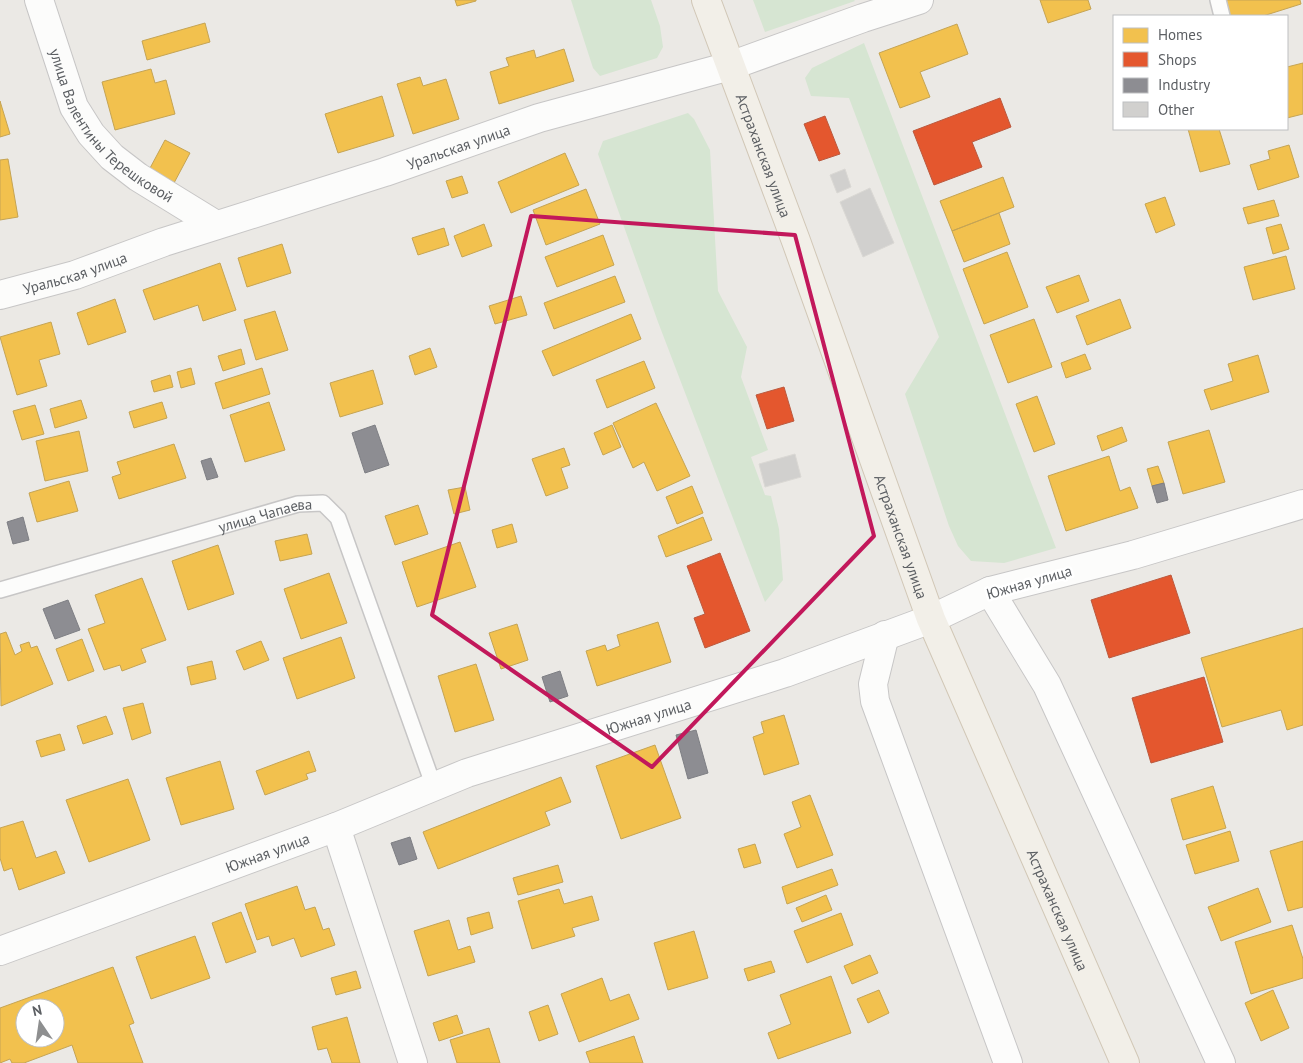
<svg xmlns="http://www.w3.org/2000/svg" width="1303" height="1063" font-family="'PT Sans',sans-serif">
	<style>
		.green { fill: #d6e5d2 }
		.homes { fill: #f2c14e; stroke: #c5a454; fill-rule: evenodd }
		.shops { fill: #e4572e; stroke: #bb593e }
		.industry { fill: #8d8d92; stroke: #7e7f84 }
		.building { fill: #d1d0ce; stroke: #dad8d4 }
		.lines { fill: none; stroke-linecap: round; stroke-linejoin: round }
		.service-casing { stroke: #c7c6c6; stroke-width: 18 }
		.minor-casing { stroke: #c7c6c6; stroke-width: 30 }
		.tertiary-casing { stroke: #c7c6c6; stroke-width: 30 }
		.primary-casing { stroke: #d1c7b6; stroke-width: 30 }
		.service { stroke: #fcfcfb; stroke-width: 15 }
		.minor { stroke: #fcfcfb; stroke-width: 28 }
		.tertiary { stroke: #fcfcfb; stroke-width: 28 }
		.primary { stroke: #f2efe8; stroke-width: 28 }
		.marked { fill: none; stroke: #c2185b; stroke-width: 4; stroke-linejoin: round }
		.labels { text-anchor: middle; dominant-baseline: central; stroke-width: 5; stroke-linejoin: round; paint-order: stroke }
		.street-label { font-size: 15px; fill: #5c5f63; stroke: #fff }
	</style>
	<rect width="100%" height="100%" fill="#ebe9e5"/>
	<!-- green -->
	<path class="green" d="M571,0H651L660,26L663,47L657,58L600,76L593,68Z
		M753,0H854L855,1L765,32Z
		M864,43L1056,548L1004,563L971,561L958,546L949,526L905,394L939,337L849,98L811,96L805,78L812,68Z
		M688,113L694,119L710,150L718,291L747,347L741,377L768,450L751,457L765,495L771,496L779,529L783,580L765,602L658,322L598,154L603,141Z"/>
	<!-- homes -->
	<path class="homes" d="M455,0H476V1L457,6Z
		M1040,0H1088L1091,9L1048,23Z
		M1225,0H1300L1301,4L1263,16H1230Z
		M205,23L210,42L147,60L142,41Z
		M957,24L968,54L920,72L930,97L900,108L879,53Z
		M564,49L574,81L499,104L490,72L509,66L506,58L534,50L536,58Z
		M1303,63V114L1287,118V67Z
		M151,69L155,83L166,80L175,114L115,130L102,82Z
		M420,77L423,86L446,79L459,119L413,134L397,84Z
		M382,96L394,136L338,153L325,114Z
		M0,101L10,134L0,137Z
		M1188,129H1219L1230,164L1200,172Z
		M165,140L190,153L174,183L149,170Z
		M1289,145L1299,177L1258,190L1250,165L1270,159L1268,151Z
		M565,153L579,185L511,213L498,182Z
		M8,159L18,217L0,220V160Z
		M462,176L468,193L452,198L446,181Z
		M1003,177L1014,207L952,231L940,201Z
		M586,189L600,224L546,245L533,210Z
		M1165,197L1175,225L1156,233L1145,204Z
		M1274,200L1279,216L1248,224L1243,208Z
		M999,213L1010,244L964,262L952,231Z
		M484,224L492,246L462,257L454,236Z
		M1281,224L1289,249L1273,254L1266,228Z
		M444,228L449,245L418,255L412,238Z
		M603,235L614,265L557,287L545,257Z
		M282,244L291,273L247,287L238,258Z
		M1007,252L1028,307L984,324L963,269Z
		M1286,256L1295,289L1253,300L1244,267Z
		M220,263L236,310L203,321L198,305L154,320L143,290Z
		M1079,275L1089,301L1057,313L1046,287Z
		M615,276L625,302L554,329L544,303Z
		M521,296L527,315L495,324L489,306Z
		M115,299L126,332L88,345L77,313Z
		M1120,299L1131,328L1087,345L1076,316Z
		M275,311L288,350L256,360L244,320Z
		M631,314L641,339L553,376L542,351Z
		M1034,319L1052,367L1008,383L990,335Z
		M51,322L60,354L39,360L47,386L17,395L0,337Z
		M430,348L437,367L415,375L409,356Z
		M241,349L245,364L223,371L218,356Z
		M1085,354L1091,369L1066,378L1061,363Z
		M1258,355L1269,392L1211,410L1204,390L1233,381L1228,364Z
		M644,361L655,388L607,408L596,380Z
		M191,368L195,384L181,388L177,372Z
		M262,368L270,394L223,409L215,383Z
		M373,370L383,404L340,417L330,383Z
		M170,375L173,387L154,392L151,381Z
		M1037,396L1055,444L1034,452L1016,404Z
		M81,400L87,418L55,428L50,409Z
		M162,402L167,418L134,428L129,412Z
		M269,402L285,450L245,462L230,415Z
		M656,403L690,476L657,491L644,462L633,468L613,423Z
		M35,405L44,434L22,440L13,411Z
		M612,425L621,447L603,455L594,433Z
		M1122,427L1127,441L1102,451L1097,436Z
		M1209,430L1225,482L1183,494L1168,442Z
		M79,431L88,471L45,481L36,441Z
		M174,444L186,478L119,499L112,477L121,474L117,462Z
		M564,448L570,465L561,468L568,488L546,496L532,459Z
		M1109,456L1120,491L1130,487L1138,508L1066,531L1048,476Z
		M1158,466L1164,483L1152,486L1147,469Z
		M69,481L78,511L37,522L29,493Z
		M692,486L703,513L677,524L666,497Z
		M465,487L470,510L454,514L448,490Z
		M418,505L428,534L395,545L385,516Z
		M703,517L712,540L666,557L658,536Z
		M512,524L517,542L497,548L492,530Z
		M307,534L312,554L280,561L275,541Z
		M460,542L476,587L417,607L402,562Z
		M218,545L234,594L188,610L172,561Z
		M329,573L347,623L301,639L284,589Z
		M142,578L166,640L141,649L146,662L122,671L120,665L104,670L88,629L105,623L95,595Z
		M658,622L671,662L597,686L586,651L605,645L607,651L620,646L617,635Z
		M517,624L528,660L501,669L489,633Z
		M1303,628V725L1287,730L1281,710L1222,727L1201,658Z
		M6,632L15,655L22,651L20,645L29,642L31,648L37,646L53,684L1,706L0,634Z
		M341,637L355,678L297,699L283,658Z
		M82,639L94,671L68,681L56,649Z
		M261,641L269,660L244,670L236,651Z
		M212,661L216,679L191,685L187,667Z
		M476,664L494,720L455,732L438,676Z
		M143,703L151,733L132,740L123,708Z
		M784,715L799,764L764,775L753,737L764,733L761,722Z
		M106,716L113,734L83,744L77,726Z
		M60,734L65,750L41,757L36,741Z
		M655,745L681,818L621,839L596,766Z
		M309,751L316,771L306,774L308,779L265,795L256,771Z
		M220,761L234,809L181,825L166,778Z
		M561,777L571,802L545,812L550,825L438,869L423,832Z
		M128,779L150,840L89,862L66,800Z
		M1213,786L1226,828L1183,840L1171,799Z
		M810,795L833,855L797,868L784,834L801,827L792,802Z
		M23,821L36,858L56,851L65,873L19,890L12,868L4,871L0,858V828Z
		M1230,831L1239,861L1195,874L1186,845Z
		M1303,841V907L1288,911L1270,851Z
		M755,844L761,863L744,868L738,849Z
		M558,865L563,882L518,895L513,878Z
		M832,869L838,885L787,904L782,887Z
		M297,886L305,910L315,907L323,930L329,928L335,945L301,957L294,938L272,946L269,936L257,940L245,904Z
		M1258,888L1271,922L1221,941L1208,907Z
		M559,889L564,904L592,896L599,920L572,928L575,936L532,949L518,901Z
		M826,895L832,910L802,922L796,908Z
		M241,912L256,952L226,963L212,923Z
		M489,912L493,928L471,935L467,918Z
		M841,913L853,945L807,963L794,931Z
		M449,920L458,950L470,946L475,962L428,976L414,931Z
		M1292,925L1303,959V978L1251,994L1235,942Z
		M694,931L708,978L668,990L654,943Z
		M195,936L210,978L151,999L136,957Z
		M870,955L878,973L852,984L844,966Z
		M771,961L775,972L748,981L744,969Z
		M113,967L134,1023L129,1025L143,1063H78L72,1045L24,1063H12L10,1059L0,1063V1008ZM25,1008H55V1038H25Z
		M356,971L361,988L336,995L331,978Z
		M831,976L851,1033L778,1059L768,1033L791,1024L780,995Z
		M602,978L610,1001L629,994L639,1019L579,1042L561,994Z
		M879,990L889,1013L868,1023L857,999Z
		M1273,990L1289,1028L1261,1041L1245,1003Z
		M548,1005L558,1034L539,1041L529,1012Z
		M457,1015L463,1033L439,1041L433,1023Z
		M347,1017L360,1063H332L327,1048L318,1050L312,1027Z
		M489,1028L500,1063H457L450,1040Z
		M634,1036L643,1063H590L586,1052Z"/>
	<!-- shops -->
	<path class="shops" d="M1000,98L1011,127L972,142L982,167L934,185L913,131Z
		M825,116L840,154L819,161L804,124Z
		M784,387L794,421L767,429L756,395Z
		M720,553L750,631L705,648L694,618L705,614L687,566Z
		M1171,575L1190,633L1109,658L1091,600Z
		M1204,677L1223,742L1151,763L1132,698Z"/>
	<!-- industry -->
	<path class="industry" d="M375,425L389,465L365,473L352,433Z
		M211,458L218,477L207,480L201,461Z
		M1164,483L1168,500L1157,503L1152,486Z
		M23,517L29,540L13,544L7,522Z
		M68,600L80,630L55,639L43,609Z
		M560,671L568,696L550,702L542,677Z
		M696,730L708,773L688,779L676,735Z
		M410,837L417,859L399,865L391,843Z"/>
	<!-- building -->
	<path class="building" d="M845,169L851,187L837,193L830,175Z
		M870,188L894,243L863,257L840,202Z
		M795,454L801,477L765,487L759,464Z"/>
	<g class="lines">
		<!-- service casing -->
		<g class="service-casing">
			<g id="service">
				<path d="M1218,0L1222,16"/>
				<path id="s1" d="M0,590L298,504L323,503L338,518L434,787"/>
			</g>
		</g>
		<!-- minor casing -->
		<g class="minor-casing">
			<g id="minor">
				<path id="s2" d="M39,0L74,107L91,134L112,157L138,177L216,225"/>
				<path d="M990,591L1133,555L1303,504"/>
				<path d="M336,827L413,1063"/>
			</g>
		</g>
		<!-- tertiary casing -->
		<g class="tertiary-casing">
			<g id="tertiary">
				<path id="s3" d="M0,295L75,275L164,242L385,172L539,118L730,66L863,18L919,0"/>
				<path d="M885,635L873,684L875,701L1008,1063"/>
				<path id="s4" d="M0,951L336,827L467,773L785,673L931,619L990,591L1047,685L1221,1063"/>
			</g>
		</g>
		<!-- primary casing -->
		<g class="primary-casing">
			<g id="primary">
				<path id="s5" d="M706,0L796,241L931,619L1125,1063"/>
			</g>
		</g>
		<!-- service -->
		<use href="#service" class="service"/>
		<!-- minor -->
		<use href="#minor" class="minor"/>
		<!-- tertiary -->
		<use href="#tertiary" class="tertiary"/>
		<!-- primary -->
		<use href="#primary" class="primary"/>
	</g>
	<!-- marked area -->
	<path class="marked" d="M531,216L795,235L874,536L652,767L432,615Z"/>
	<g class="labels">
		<!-- street labels -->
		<g class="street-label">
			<text stroke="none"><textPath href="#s2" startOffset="150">улица Валентины Терешковой</textPath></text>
			<text stroke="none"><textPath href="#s3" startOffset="482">Уральская улица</textPath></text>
			<text stroke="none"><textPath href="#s5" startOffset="166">Астраханская улица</textPath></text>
			<text stroke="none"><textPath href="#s3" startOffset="78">Уральская улица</textPath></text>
			<text stroke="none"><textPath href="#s1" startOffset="276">улица Чапаева</textPath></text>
			<text stroke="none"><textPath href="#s5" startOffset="571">Астраханская улица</textPath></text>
			<text transform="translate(1029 582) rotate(-16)">Южная улица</text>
			<text stroke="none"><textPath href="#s4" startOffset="690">Южная улица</textPath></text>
			<text stroke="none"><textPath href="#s4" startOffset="285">Южная улица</textPath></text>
			<text stroke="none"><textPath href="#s5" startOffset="976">Астраханская улица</textPath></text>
		</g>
	</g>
	<!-- legend -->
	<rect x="1113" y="15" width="175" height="115" fill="#ffffff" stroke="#bebfc1"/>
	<rect x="1123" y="28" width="25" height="15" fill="#f2c14e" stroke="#bebfc1"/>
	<text x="1158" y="40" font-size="15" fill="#5c5f63">Homes</text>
	<rect x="1123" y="52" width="25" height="15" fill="#e4572e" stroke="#bebfc1"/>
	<text x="1158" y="65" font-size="15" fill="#5c5f63">Shops</text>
	<rect x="1123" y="78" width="25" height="15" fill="#8d8d92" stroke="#bebfc1"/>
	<text x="1158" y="90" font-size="15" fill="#5c5f63">Industry</text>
	<rect x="1123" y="102" width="25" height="15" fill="#d1d0ce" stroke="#bebfc1"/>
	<text x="1158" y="115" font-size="15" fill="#5c5f63">Other</text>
	<!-- north arrow -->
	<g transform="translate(40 1023) rotate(347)"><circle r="24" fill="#ffffff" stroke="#bebfc1"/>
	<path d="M0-4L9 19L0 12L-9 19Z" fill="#8e8f90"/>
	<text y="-8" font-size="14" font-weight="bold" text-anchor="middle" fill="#5c5f63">N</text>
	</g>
</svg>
